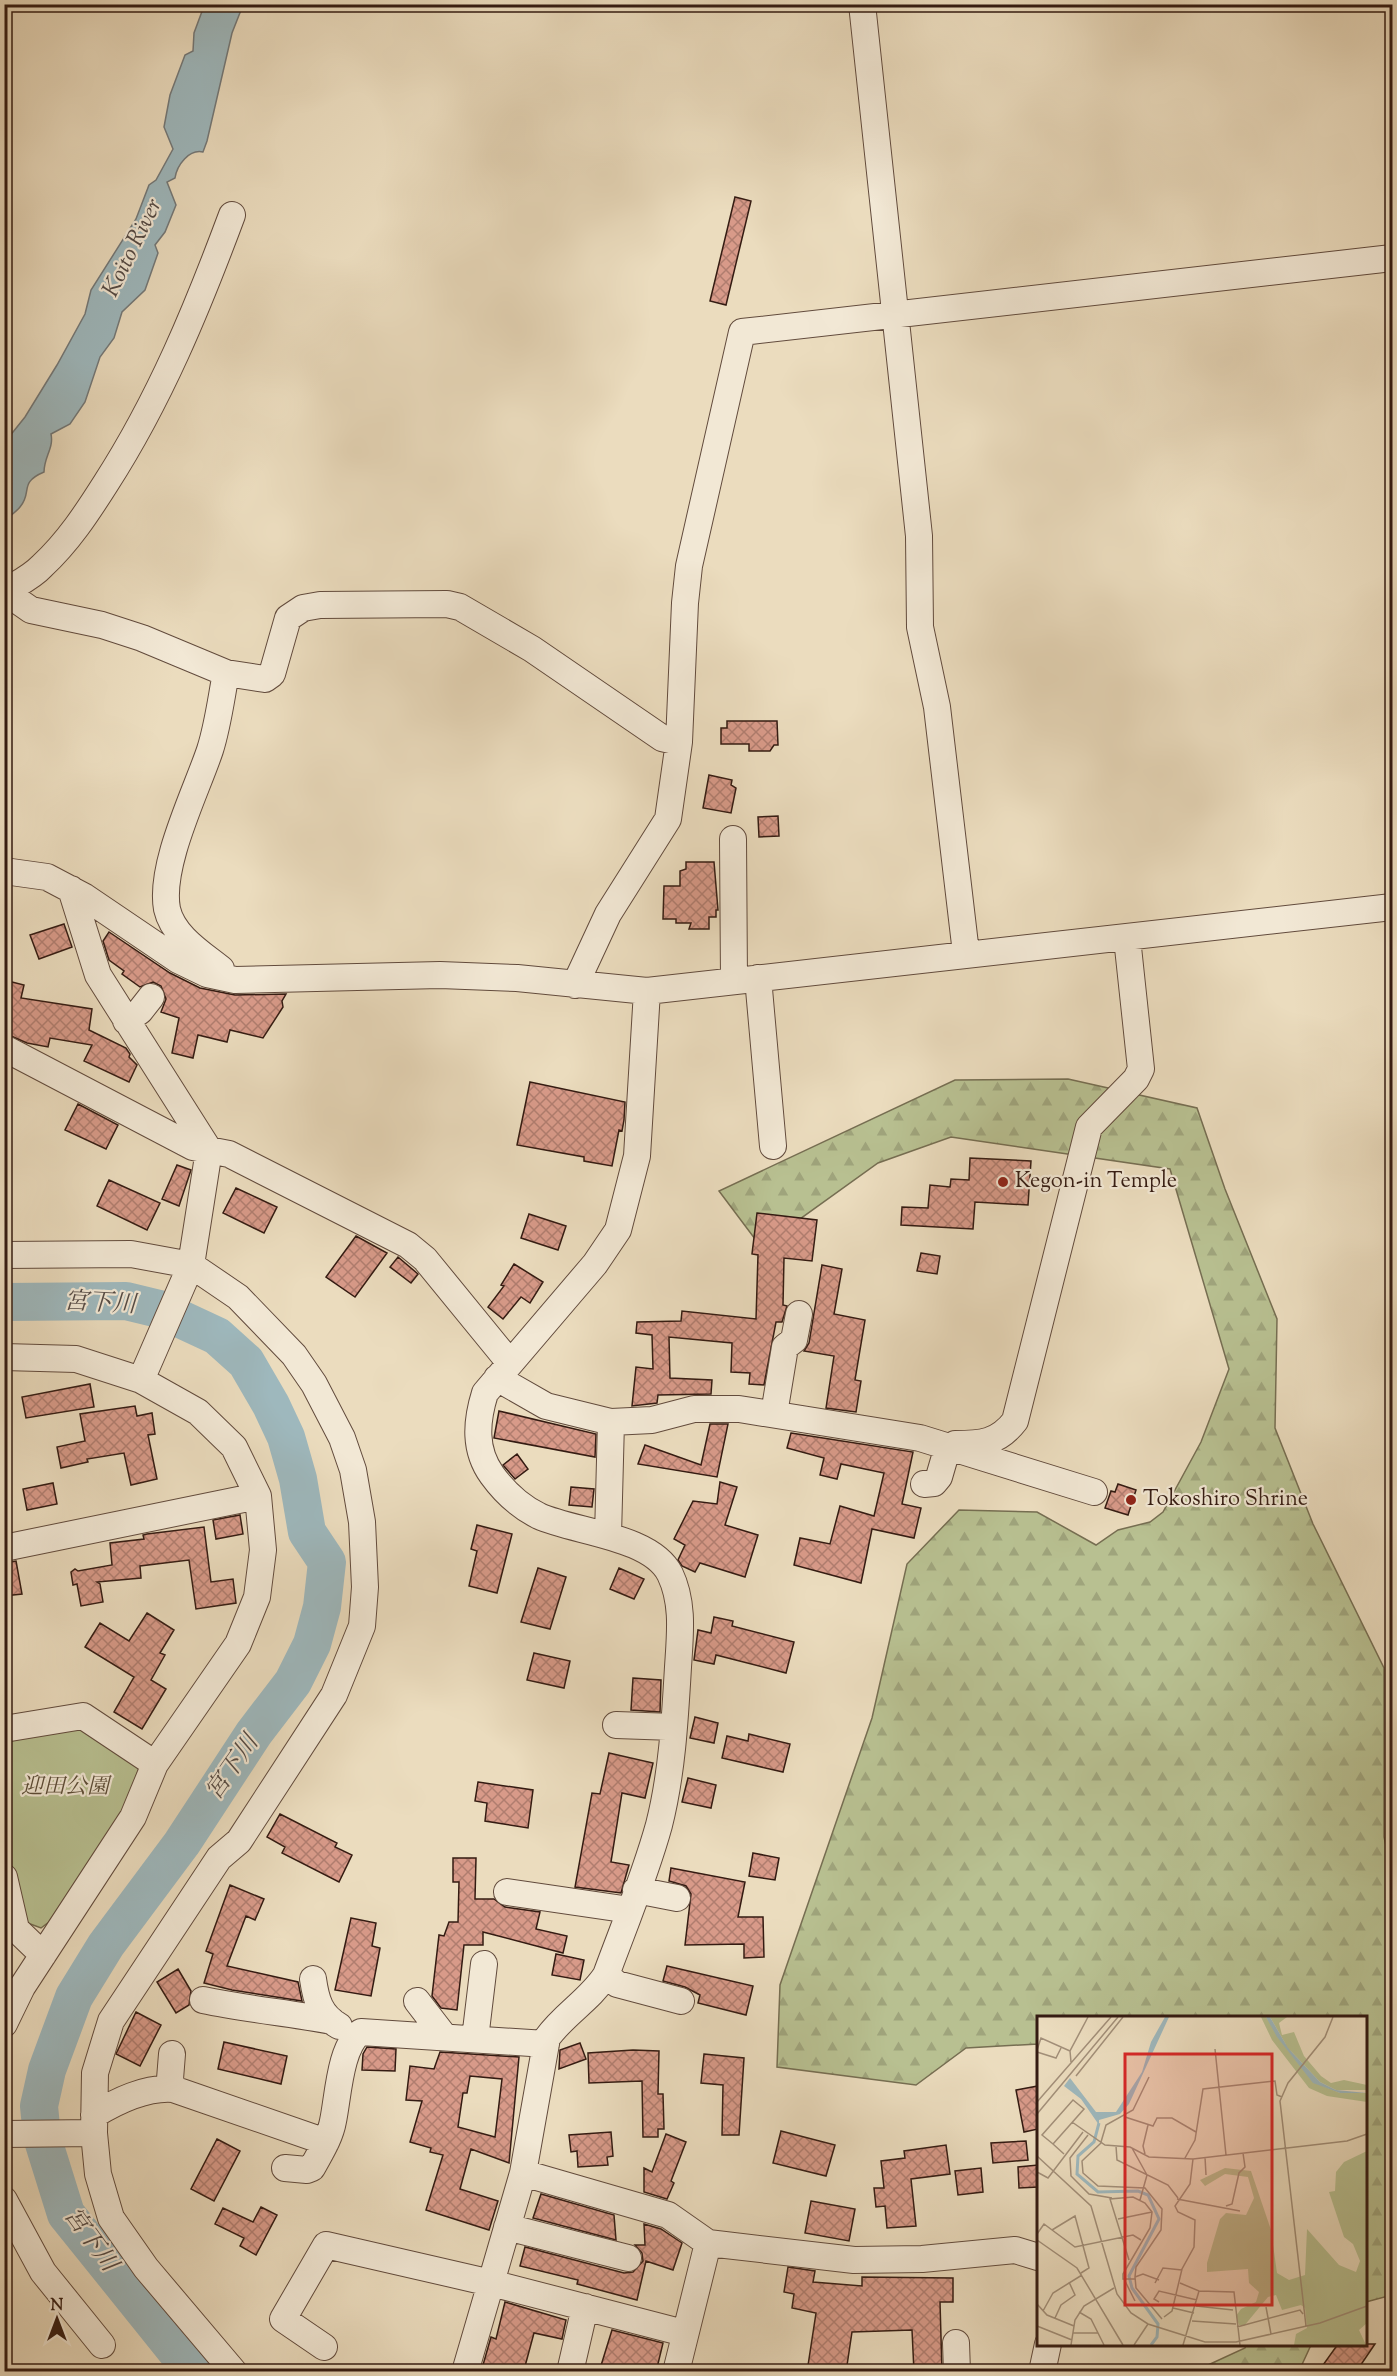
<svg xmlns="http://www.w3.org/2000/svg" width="1397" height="2376" font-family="'Sorts Mill Goudy','Noto Serif JP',serif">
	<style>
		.forest { fill: url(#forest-firs); stroke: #766e52; stroke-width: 1.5 }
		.green { fill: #b8c091; stroke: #766e52; stroke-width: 1.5 }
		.water { fill: #9eb8bd; stroke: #747979; stroke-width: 1.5 }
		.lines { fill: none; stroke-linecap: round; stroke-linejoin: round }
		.river { stroke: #9eb8bd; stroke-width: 38 }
		.building { fill: url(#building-cross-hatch); stroke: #341b12; stroke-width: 1.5; fill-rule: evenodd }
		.street-casing { stroke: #624b3d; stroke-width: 28 }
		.street { stroke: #f2e8d5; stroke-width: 26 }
		.poi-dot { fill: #8f2418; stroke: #f2e8d5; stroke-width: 2 }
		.labels { text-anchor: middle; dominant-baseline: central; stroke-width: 4.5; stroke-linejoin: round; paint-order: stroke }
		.poi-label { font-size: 22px; fill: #341b12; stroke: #f2e8d5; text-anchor: start }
		.park-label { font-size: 22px; font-style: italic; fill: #5c4d38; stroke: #f2e8d5 }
		.water-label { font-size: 24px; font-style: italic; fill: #544a45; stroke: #f2e8d5 }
		.inset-river { fill: none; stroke: #9eb8bd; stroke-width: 3 }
		.inset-road { fill: none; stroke: #a28f79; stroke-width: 1.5 }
		.view { fill: #d62828; fill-opacity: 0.15; stroke: #d62828; stroke-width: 3 }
		.inset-edge { fill: none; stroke: #341b12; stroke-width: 3 }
	</style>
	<defs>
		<pattern id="forest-firs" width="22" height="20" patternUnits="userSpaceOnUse" patternTransform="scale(1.5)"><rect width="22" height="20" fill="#b8c091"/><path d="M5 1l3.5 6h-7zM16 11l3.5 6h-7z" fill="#9fa47c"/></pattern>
		<pattern id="building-cross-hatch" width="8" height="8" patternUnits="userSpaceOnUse" patternTransform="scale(1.5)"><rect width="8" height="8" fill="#d89a89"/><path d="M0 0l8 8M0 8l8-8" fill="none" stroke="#b07d6f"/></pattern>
	</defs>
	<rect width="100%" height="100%" fill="#ebdcbe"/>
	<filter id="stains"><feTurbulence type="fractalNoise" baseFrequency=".00333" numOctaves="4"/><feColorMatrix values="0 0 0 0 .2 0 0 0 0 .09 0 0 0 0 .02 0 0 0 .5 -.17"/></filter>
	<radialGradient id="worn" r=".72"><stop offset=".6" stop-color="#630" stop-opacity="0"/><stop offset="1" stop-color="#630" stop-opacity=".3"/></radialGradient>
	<!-- forest -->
	<path class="forest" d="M1068,1079L1197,1108L1225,1189L1277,1319L1275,1428L1313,1524L1384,1668V1837L1392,1873V2295L1366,2302V2018H1038V2044L966,2048L916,2085L777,2067L780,1985L872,1718L907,1564L959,1510L1037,1512L1096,1545L1118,1530L1150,1522L1163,1512L1201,1442L1229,1369L1170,1169L951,1137L878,1163L761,1247L719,1191L955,1080Z
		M1246,2345V2344L1311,2345L1299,2371H1195L1245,2348Z"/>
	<!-- green -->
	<path class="green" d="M72,1724L140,1765L124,1811L49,1922L41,1928L25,1922L20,1916L5,1845L4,1739Z"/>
	<!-- water -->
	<path class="water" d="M204,6L243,5L232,33L207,141L203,152C189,149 177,165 175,178L167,182L176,205L165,232L155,245L158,253L145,290L122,312L114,338L100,357L85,402L70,424L51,434C54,448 44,457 44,472C18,483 33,492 20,507C16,512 10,516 5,520V442L25,417L57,365L85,314L91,290L136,219L149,185L156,180L173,149L164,127L170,95L185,55L193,51L194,33Z"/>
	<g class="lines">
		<!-- river -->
		<path class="river" d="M4,1302L126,1301L159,1309L217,1336L246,1362L271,1405L286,1437L298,1479L307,1532L327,1562L322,1607L312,1644L293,1682L254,1733L182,1843L106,1945L74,1997L47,2070L39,2106L42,2137L66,2214L193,2372"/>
	</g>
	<!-- building -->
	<path class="building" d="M735,197L751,201L726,305L710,301Z
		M727,721H777L778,745H774L770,751H749V744H721V728H727Z
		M709,775L732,780L731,785L736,788L731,813L703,808Z
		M778,816L779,836L759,837L758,817Z
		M686,862H714L718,910H716V917H709V929H689L691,923H676V919H663L664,886H680V871L686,869Z
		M64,924L72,947L39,959L30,935Z
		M109,932L170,973L200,988L235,995L286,994L282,1001L283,1007L263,1038L230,1030L227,1042L198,1035L193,1058L172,1053L179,1018L161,1012L166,999L161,986L153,982L140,987L122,974L124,971L109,960L103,941Z
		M4,980L24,985L21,998L92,1009L89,1030L126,1048L130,1054L129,1057L137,1065L129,1082L84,1061L92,1045L50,1038L48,1047L27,1043L4,1033Z
		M530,1082L625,1102L624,1120L622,1131L619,1130L612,1166L584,1161V1157L517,1145Z
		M78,1104L118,1125L106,1149L65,1130Z
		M970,1158L1031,1161L1028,1205L975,1202L973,1229L901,1225L902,1207L928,1208L930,1185L950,1187L951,1179L969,1180Z
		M177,1165L191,1170L179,1206L162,1199Z
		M109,1180L160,1203L147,1230L97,1206Z
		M236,1188L277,1207L264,1233L223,1213Z
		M757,1213L817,1220L812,1261L784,1258L783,1305L787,1306L782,1322H776L764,1385L749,1384L750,1373L731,1372L732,1343L669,1337L670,1378L712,1380L711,1394L658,1395L657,1403L632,1406L636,1367L653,1369L652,1335L636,1333L637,1322L681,1321L682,1311L756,1319L758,1255L752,1254Z
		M529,1214L566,1226L558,1250L521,1238Z
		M356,1236L387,1253L355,1297L326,1277Z
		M921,1253L940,1256L937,1274L917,1271Z
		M398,1257L418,1274L411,1283L390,1267Z
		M514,1264L543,1282L530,1303L521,1297L503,1319L488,1307L504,1286L501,1285Z
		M822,1265L842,1269L834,1314L865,1320L855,1380L861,1381L856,1412L826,1408L834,1356L804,1351L809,1343Z
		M90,1384L94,1407L26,1418L22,1397Z
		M135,1406L137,1416L152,1413L155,1434L148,1435L157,1479L131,1485L124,1453L87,1459L88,1462L61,1468L57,1447L85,1441L80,1414Z
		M499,1411L596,1434L595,1457L494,1438Z
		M710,1424H728L717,1477L638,1464L645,1445L701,1465Z
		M791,1433L913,1452L902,1504L921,1508L914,1538L872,1529L861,1583L794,1565L800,1538L830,1544L840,1506L874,1516L884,1473L841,1464L837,1479L820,1475L824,1458L787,1448Z
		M517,1454L528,1469L515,1479L503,1465Z
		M720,1482L737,1487L725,1525L758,1535L745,1577L700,1563L695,1572L682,1566L678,1560L685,1545L674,1539L693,1501L717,1504Z
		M53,1483L57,1504L27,1510L23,1489Z
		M1118,1484L1136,1490L1128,1515L1105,1508L1111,1491L1115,1492Z
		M571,1487L594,1489L592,1507L569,1505Z
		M240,1515L243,1534L216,1539L213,1520Z
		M477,1525L512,1534L497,1593L469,1586L477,1551L471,1549Z
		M204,1527L211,1582L233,1579L236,1603L196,1609L189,1560L140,1566L141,1578L97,1582L100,1584L103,1602L81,1606L77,1584L73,1585L71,1572L75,1569L78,1571L112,1565L110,1543L144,1539L143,1535L147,1534Z
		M16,1561L22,1594L4,1596V1563Z
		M538,1568L566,1577L550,1629L521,1622Z
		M619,1568L644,1579L634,1599L610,1589Z
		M147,1613L174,1630L160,1653L165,1655L151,1680L166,1689L142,1729L114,1712L134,1677L85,1647L100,1623L129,1641Z
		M714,1617L733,1621L732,1626L794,1642L786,1673L716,1655L714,1664L694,1660L698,1630L711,1633Z
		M534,1653L570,1661L564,1688L527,1680Z
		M633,1678L661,1680L660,1712L631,1710Z
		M695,1717L718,1723L714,1743L690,1738Z
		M749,1734L790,1744L783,1772L722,1758L727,1736L748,1741Z
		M609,1753L653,1763L645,1798L622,1793L611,1862L629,1865L621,1893L575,1887L592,1793L600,1794Z
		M688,1778L716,1785L711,1808L682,1802Z
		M478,1782L533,1790L528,1828L485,1821L487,1803L475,1801Z
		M280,1814L337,1843L335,1847L352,1855L339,1882L282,1853L285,1847L267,1837Z
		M753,1853L779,1858L775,1880L749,1876Z
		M453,1858H476L475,1899H494L505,1907L540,1912L536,1929L567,1936L563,1953L483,1932V1945H464L457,2010L441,2008L432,1996L439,1935L444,1936L449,1922H458L459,1882H453Z
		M671,1868L745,1882L738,1917H763L764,1957L744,1958V1944L685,1945L691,1894L686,1886L669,1881Z
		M230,1885L264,1899L255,1920L246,1916L227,1966L298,1982L302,2001L232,1990L204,1983L213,1954L206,1951Z
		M351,1918L376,1923L372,1946L380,1948L371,1996L335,1990Z
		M556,1954L584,1960L580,1980L552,1975Z
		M667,1966L753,1986L746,2015L698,2003L700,1995L685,1987L663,1981Z
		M178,1969L191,1991L189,2005L176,2013L157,1982Z
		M136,2012L161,2025L140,2066L116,2054Z
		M224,2042L287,2056L281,2084L218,2069Z
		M580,2043L586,2059L559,2069L560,2050Z
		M367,2047L396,2049L395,2071L362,2070L363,2054Z
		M633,2050L659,2051L658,2094H663L664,2129H658V2137H643L642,2081L589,2083L588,2053Z
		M440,2052L519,2057L509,2163L471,2149L460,2189L498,2201L489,2230L426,2210L443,2155L430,2152L431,2148L410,2142L422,2101L406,2100L410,2066L434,2069ZM470,2076L502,2079L495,2137L458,2127L463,2093H467Z
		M704,2054L744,2058L739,2135H722L723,2085L701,2083Z
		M1038,2086V2129L1024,2132L1016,2090Z
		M781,2131L835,2145L826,2176L773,2163Z
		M611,2132L613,2156L607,2157L608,2165L578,2167L577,2151L571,2152L569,2135Z
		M666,2134L686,2142L671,2181L674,2183L667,2199L644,2192V2168L652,2172Z
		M217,2139L240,2151L214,2201L191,2189Z
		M1026,2141L1028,2160L993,2163L991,2143Z
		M946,2145L950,2174L911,2179L916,2226L887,2228L885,2206L876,2207L874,2188H884L881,2161L905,2158L904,2151Z
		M1038,2165V2187L1019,2188L1018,2167Z
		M981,2168L983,2192L958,2195L955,2171Z
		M541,2194L614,2215L616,2240L533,2218Z
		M811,2201L855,2209L849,2241L805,2233Z
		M261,2207L277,2215L256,2255L240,2246L244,2238L215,2224L223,2208L253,2222Z
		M644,2224L661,2229L682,2243L673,2270L646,2261L637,2300L577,2284L578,2280L520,2266L525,2247L624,2273L633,2272L643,2261L642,2253L635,2245H645Z
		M788,2267L815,2271L813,2282L862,2286V2277L953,2278V2302H940L942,2372H914L912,2330L852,2332L846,2372H807L816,2313L792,2308L794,2294L784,2292Z
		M505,2302L566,2320L562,2339L534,2333L524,2370L513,2367L512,2372H481L491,2337L496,2339Z
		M612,2330L663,2343L656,2372H599Z
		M1338,2344H1375L1356,2372H1332L1323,2365Z"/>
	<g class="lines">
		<!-- street casing -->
		<g class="street-casing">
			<path id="street" d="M862,4L919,536L920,627L937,707L966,953
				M4,592C17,584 32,577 42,566C68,542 87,513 106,483C160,399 197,309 232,215
				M5,592L31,610L102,625L142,638L226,673L265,679L272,674L288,618L303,608L320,605L447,604L460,607L532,649L662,738L679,742
				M733,839L734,981
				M4,871L47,877L85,897L178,960L207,974L235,980L440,975L517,978L647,991L1392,907
				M71,889L98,975L209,1150L191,1265L141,1380
				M221,969C201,953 173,936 167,909C159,865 196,792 210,750C218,725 221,699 226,673
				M758,978L773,1146
				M575,985L608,914L668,819L679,742L685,603L689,566L742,332L1392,258
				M126,1021L140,1011L151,997
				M4,1048L193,1147L229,1154L408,1245L425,1259L510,1363
				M4,1255L131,1254L191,1265L238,1297L294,1355L314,1384L342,1438L353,1470L362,1522L365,1587L362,1626L334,1695L239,1841L219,1858L111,2021L95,2073L94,2133L98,2174L111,2218L146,2268L234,2372
				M4,1357L76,1359L141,1380L198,1412L234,1447L258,1496L263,1550L257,1597L238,1644L155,1764L133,1817L22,1987L4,2024
				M497,1378L546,1406L611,1422L652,1420L694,1409H739L920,1438L1094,1492
				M774,1414L785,1347L794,1340L799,1314
				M955,1444C981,1444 998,1443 1015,1421L1089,1127L1136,1079L1141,1069L1127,938
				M924,1484L934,1483L939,1477L948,1446
				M608,1536L611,1422
				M4,1548L258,1496
				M616,1725L674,1727
				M4,1729L83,1716L155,1764
				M4,1877L16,1929L43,1955
				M636,1890L677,1898
				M507,1892L630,1910
				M606,1975L617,1984L681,2001
				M313,1979C316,2000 320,2015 339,2026
				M203,2000C246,2009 289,2013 332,2021
				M417,2001L444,2036
				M475,2039L484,1964
				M172,2054L170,2079L173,2089
				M94,2115C117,2101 145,2087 173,2089L326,2142
				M4,2134L94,2133
				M285,2168L307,2170L312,2168C320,2153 330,2138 333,2121C338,2098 340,2045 361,2032L546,2044
				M523,2173L668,2215L708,2243L854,2260L922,2259L1015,2250L1038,2257
				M4,2200L43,2272L102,2345
				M507,2227L628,2258
				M956,2343L957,2372
				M324,2347L283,2319L326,2245L491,2283L684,2333
				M465,2372L523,2173L547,2038C564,2014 590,2000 606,1975C624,1926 645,1876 659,1825C672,1774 675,1719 678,1667C680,1635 684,1603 670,1574C651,1536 574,1532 539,1516C519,1506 505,1493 492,1475C474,1450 476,1422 485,1393L595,1264L618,1230L637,1156L647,991
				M570,2372L585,2307
				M676,2372L708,2243
				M1042,2372L1048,2344"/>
		</g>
		<!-- street -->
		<use href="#street" class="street"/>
	</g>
	<!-- markers -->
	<g class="poi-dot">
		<circle cx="1003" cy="1182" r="6"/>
		<circle cx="1131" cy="1500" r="6"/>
	</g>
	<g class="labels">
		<!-- poi labels -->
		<g class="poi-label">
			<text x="1015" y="1182">Kegon-in Temple</text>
			<text x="1143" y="1500">Tokoshiro Shrine</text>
		</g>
		<!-- park labels -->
		<g class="park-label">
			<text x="65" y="1788">迎田公園</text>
		</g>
		<!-- water labels -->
		<g class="water-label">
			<text transform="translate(133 248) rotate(-64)">Koito River</text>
			<text transform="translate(100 1304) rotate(3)">宮下川</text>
			<text transform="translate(233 1768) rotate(-55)">宮下川</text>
			<text transform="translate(90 2240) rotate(54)">宮下川</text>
		</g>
	</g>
	<!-- overview -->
	<g transform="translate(1037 2016)">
		<rect width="330" height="330" fill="#ebdcbe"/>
		<path d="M224,1H229L276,66L303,77H330V86L290,80L272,72L235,24ZM233,1H250L242,7L245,19L257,16L267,40L284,60L294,67L307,64L330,69V74H299L283,66L251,32ZM330,135V307L322,314L329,329H257L259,318L270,312L268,292L264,289L245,294L239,279L231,281L207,310L202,309L199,300L204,293L219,286L222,276L212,267L211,253L170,256V247L183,203L189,197L209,199L217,182L211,161L188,158L168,170L163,164L188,152L214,155L234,214L240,257L252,264L268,259L270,213L302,249L319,256L323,245L316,228L307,221L292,176L298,175L299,156L307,146Z" fill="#b8c091"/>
		<path d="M128,1H132L92,88L83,98L62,104V109L44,83L27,70L33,62L59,96H79L105,56L114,26ZM229,1H233L251,32L283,66L299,74L330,77H303L276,67L240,21Z" fill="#9eb8bd"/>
		<path class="inset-river" d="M62,107L57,126L41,140L40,158L61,176L101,175L111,179L122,203L92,260L95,272L121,308L120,321L114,329"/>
		<path class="inset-road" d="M178,33L189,139M0,34L4,22L33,35M0,36L19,42L24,32M34,46L33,35L51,1M39,60L86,1M0,86L74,1M0,98L81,1M88,101L116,110L120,102H135L159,116M35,106L68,129L93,131L112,141L156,143L310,125L330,118M51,119L33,142L34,160L52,178L75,182M64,126L69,109L96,94L112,61M64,127L45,145L46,157L61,170L108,172L125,193L124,214L99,251L98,261L99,272L125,303M16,128L47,93L36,84L5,119L16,128L27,138M79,130L80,144L131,169L141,182M95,132L110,159L103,184M108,138L106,130L111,109M0,140L54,190L80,278L94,297L111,308L168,326H199L283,307L330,290M168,141L169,159M148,142L158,124L166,73L238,65L240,79L245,81M0,156L11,162L46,116M140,183L203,195M189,190L195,188L202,157L208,151L206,137M81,203L115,196M15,214L38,200L52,252L44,257M0,218L7,208L38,231L96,219L104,224M0,224L40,252L86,329M92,244L73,183L96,181L108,187L115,196L113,212L86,258V263H98M98,261L106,258L122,264M87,263L98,285M118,267L126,252L145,254M143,267L162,275L197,276L203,329M122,286L117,283L122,275L160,284M0,288L10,299L37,310M159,290L196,294M229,291L234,318M136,292L157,297M6,295L16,277L45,259M42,296L54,303L67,329M127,301L135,295L145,253L157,231L158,204L141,196L138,190L153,168L156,143M18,302L24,289L38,279L32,266M155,305L199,308M0,310L35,324M269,310L243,85L251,67L288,21L296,1M200,311L263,294L266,298M36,317H61M34,329L38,304L47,290L77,272M97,329L111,308M146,329L162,275"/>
		<path class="view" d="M88,38H235V289H88Z"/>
		<rect width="330" height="330" class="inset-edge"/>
	</g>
	<!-- margin -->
	<rect width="1397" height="2376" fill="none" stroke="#ebdcbe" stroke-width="24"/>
	<rect x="6" y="6" width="1385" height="2364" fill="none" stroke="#341b12" stroke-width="3"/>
	<rect x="12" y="12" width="1373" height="2352" fill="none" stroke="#341b12" stroke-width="1.5"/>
	<!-- north arrow -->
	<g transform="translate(57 2319)" stroke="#f2e8d5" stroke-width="4.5" paint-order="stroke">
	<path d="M0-4.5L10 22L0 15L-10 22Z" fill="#341b12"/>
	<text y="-9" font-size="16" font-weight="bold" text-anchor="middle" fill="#341b12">N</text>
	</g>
	<rect width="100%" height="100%" filter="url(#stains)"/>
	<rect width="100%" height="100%" fill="url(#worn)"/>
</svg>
